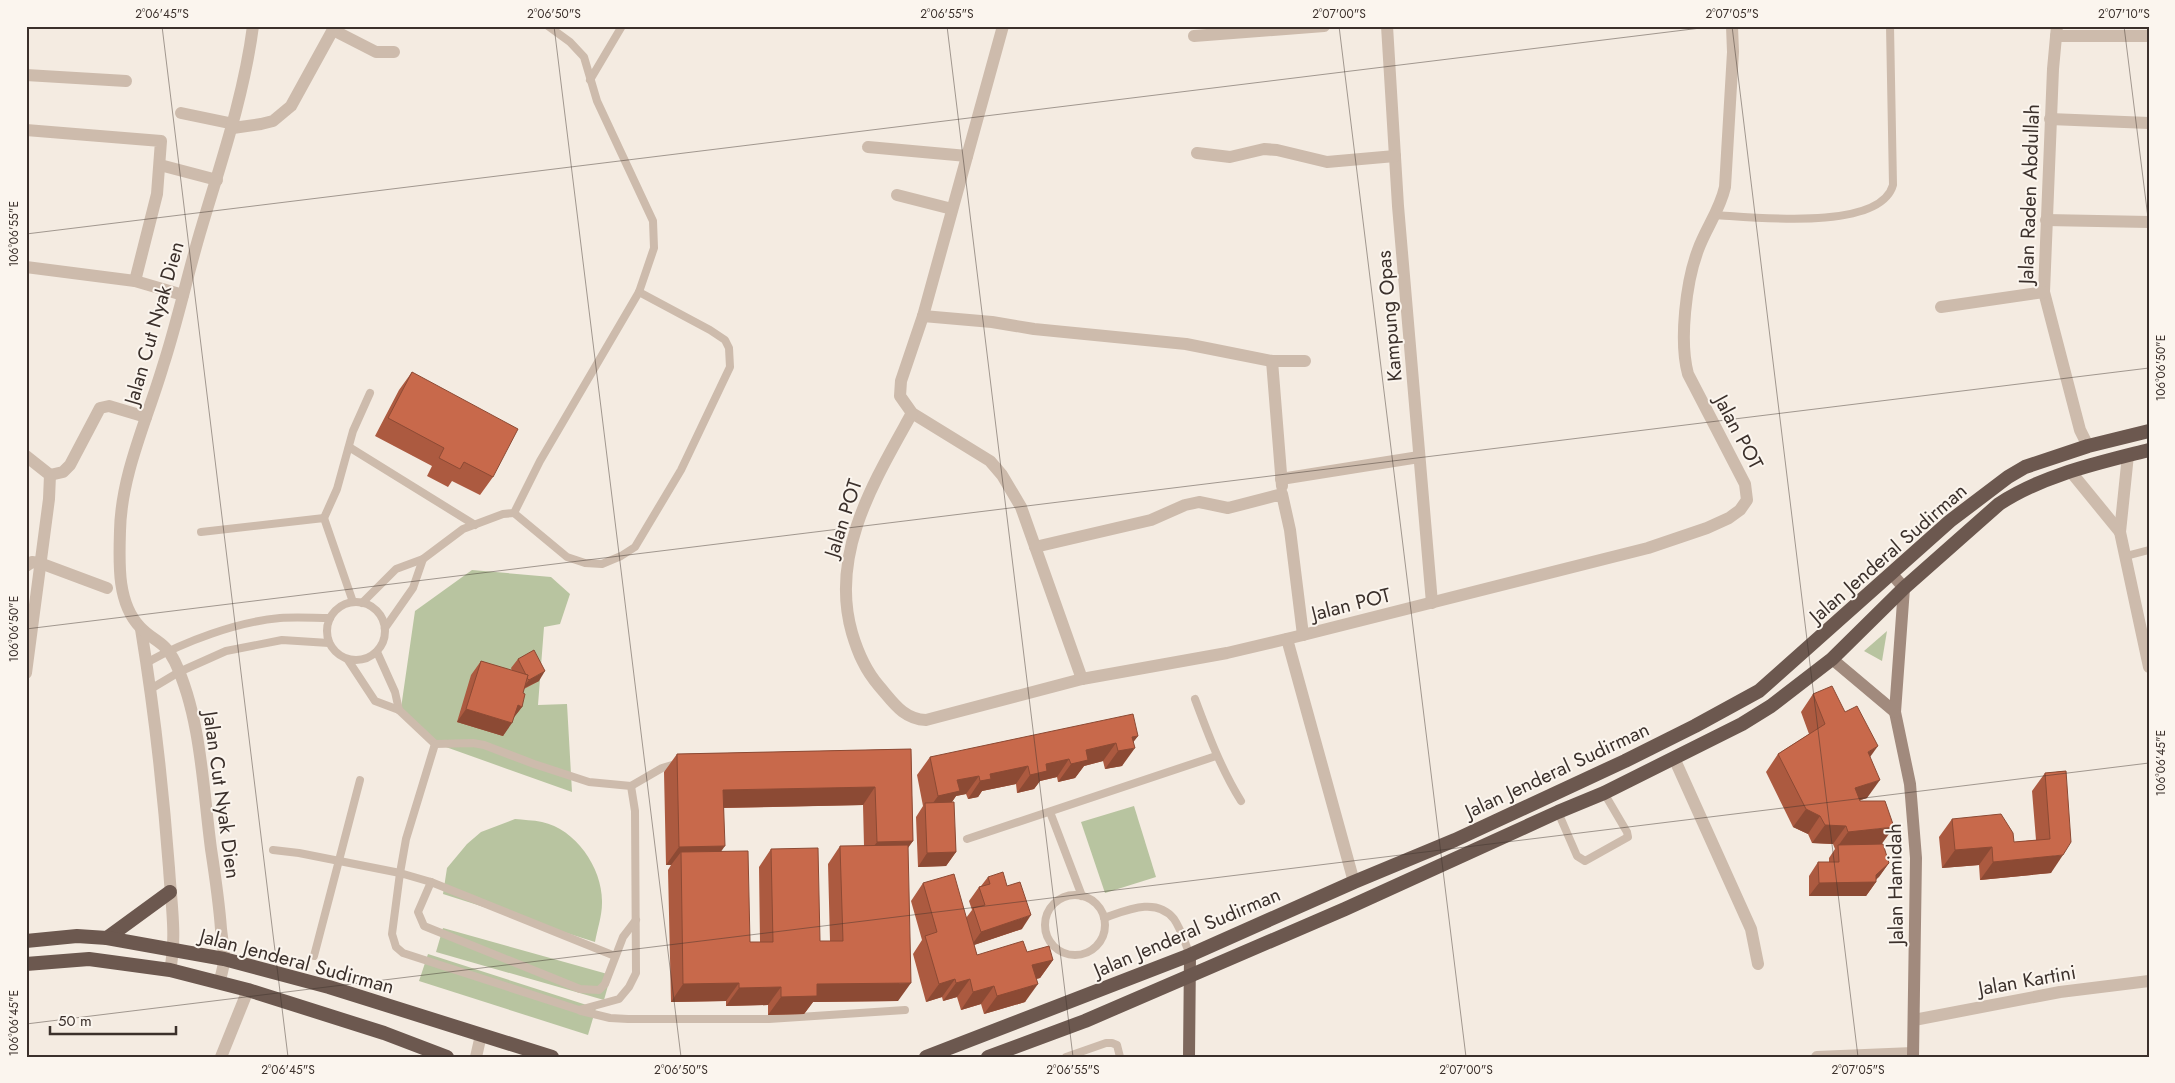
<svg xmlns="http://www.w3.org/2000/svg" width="2175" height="1083" font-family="Jost,sans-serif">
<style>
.green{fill:#b8c4a0}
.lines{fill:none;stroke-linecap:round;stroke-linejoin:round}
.service{stroke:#cdbbac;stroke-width:8}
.minor{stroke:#cdbbac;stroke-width:12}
.secondary{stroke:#a18a7d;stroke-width:12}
.primary{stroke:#7d675c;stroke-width:12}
.trunk{stroke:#6c584f;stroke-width:14}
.wall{fill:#ac5a40;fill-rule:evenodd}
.shaded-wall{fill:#8c4a34}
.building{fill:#c8694b;stroke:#8c4a34}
.ticks{fill:none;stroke:#3b302b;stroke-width:1;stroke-opacity:0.45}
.labels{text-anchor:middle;stroke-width:4;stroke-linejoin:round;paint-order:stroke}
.street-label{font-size:20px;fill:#3b302b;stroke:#fbf5ee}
.neatline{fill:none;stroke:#3b302b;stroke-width:2}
.ticks-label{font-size:12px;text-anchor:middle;fill:#3b302b}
</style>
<rect width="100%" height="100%" fill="#f4ebe1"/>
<g class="green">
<path d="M472 570 551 577 570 594 560 624 544 627 538 705 567 704 572 792 443 746 400 715 415 611Z"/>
<path d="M1887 631 1882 661 1864 651Z"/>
<path d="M1134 806 1156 877 1105 893 1081 822Z"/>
<path d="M515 819C523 820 533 820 542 822 576 829 603 869 602 903 602 916 597 930 595 942L443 894 447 868 467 844 481 832Z"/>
<path d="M443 928 611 975 604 1000 436 952Z"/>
<path d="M428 954 596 1008 588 1035 419 981Z"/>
</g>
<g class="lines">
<g class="service">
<path d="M590 80 622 26"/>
<path d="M1715 215C1752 217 1880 232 1893 185L1890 26"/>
<path d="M349 447 475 525"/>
<path d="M514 513 567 557 585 563 602 564 621 556 635 547 681 470 730 367 729 348 725 340 710 330 639 292"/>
<path d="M324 518 337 489 353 431 370 393"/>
<path d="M201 532 324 518 353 602"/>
<path d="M2126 556 2149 550"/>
<circle cx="356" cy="631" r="29"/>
<path d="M362 603 396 569 423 559 463 529 503 514 514 513 540 461 639 292 654 248 653 221 597 101 584 57 570 42 548 26"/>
<path d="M385 628 413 588 423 559"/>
<path d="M377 652 395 692 399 710"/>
<path d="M348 660 375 701 399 710 435 744 473 743 484 745 534 764 589 782 631 786 635 811 636 973 629 987 619 999 579 1010 403 953 396 947 392 934 400 873 431 882 615 956"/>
<path d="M146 663C185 641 237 622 280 618 297 617 314 618 330 618"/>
<path d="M149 690 179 672 226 651 282 640 329 643"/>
<path d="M1195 699C1208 734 1221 769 1241 801"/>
<path d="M631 786 662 768 679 763"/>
<path d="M1050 812 1082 896"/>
<path d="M1558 812 1577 856 1585 861 1628 837 1627 832 1604 793"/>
<path d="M967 839 1216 756"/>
<path d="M273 850 299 853 400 873 406 839 435 744"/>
<path d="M431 882 418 912 424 926 580 989 599 990 605 984 623 937 636 920"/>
<circle cx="1075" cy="925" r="30"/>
<path d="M1104 918C1125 911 1156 896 1174 919 1181 929 1185 943 1190 955"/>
<path d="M314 956 360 780"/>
<path d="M581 1011 610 1018 628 1019H769L905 1010"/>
<path d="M1066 1057 1106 1043H1112L1117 1045 1120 1057"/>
</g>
<g class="minor">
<path d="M1003 26 923 316 901 381 900 396 912 413 990 461 1002 475 1021 507 1082 679"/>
<path d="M1387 26 1398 206 1432 603"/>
<path d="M2057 26 2053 69 2044 292 2080 430 2088 446"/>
<path d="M333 30 376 52H394"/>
<path d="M1194 36 1324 26"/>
<path d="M2056 36H2149"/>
<path d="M26 75 126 81"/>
<path d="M181 113 234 124"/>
<path d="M2050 119 2149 123"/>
<path d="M233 128 261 124 273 121 291 106 335 26"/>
<path d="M26 130 161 141 157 194 135 281"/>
<path d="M868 147 967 156"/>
<path d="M1197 153 1230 157 1264 149 1277 150 1327 162 1395 156"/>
<path d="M160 165 217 180"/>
<path d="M897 195 952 209"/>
<path d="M2046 220 2149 222"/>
<path d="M26 267 135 281 183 295"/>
<path d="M1941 307 2044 292"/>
<path d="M923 316 992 322 1034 329 1186 344 1272 361H1305"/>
<path d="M1272 361 1282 486"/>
<path d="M912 413C875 480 829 553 852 633 858 653 865 670 879 686 893 702 903 719 926 720L1082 679 1227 653 1303 635 1648 548 1707 528 1729 518 1740 510 1747 500 1745 484 1688 374C1679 341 1686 282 1698 250 1706 228 1720 210 1725 187L1733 52 1732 26"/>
<path d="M2128 455 2120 532 2149 667"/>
<path d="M26 456 50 475 49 499 26 673"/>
<path d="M2071 472 2120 532"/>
<path d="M50 475 63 472 70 465 100 408 109 406 146 417"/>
<path d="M1281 479 1419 457"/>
<path d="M1035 547 1151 520 1185 505 1199 502 1228 508 1282 494 1290 530 1303 635"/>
<path d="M26 566 32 562 40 563 107 588"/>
<path d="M141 629C154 708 163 788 169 868 171 902 177 937 170 970"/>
<path d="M1287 639 1354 882"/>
<path d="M1674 758 1751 929 1758 964"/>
<path d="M219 983C221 976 224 967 224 959 224 949 222 938 221 929 219 902 215 875 211 849 203 789 201 717 175 662 165 641 153 641 140 627 117 603 119 563 120 531 121 475 147 420 163 366 178 320 188 272 202 226 222 159 244 95 253 26"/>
<path d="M1914 1020 2060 992 2149 981"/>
<path d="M221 1057 248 990"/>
<path d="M476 1057 481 1035"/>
<path d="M1817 1057 1913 1053"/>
</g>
<g class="secondary">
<path d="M1892 574 1904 588 1895 712 1910 784 1916 858 1913 1057"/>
<path d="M1832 659 1895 712"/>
</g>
<path class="primary" d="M1189 1057 1190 955"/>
<g class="trunk">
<path d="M107 938 170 892"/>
<path d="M26 941 77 936 107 938 224 959 329 987 552 1057"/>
<path d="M26 964 89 959 170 970 248 990 384 1033 447 1057"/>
<path d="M926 1057 1190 955 1354 882 1455 840 1625 761 1695 726 1759 691 1950 521 2008 477 2025 467 2088 446 2149 431"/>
<path d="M988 1057 1085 1021 1345 909 1558 812 1604 793 1742 724 1771 706 1832 659 1904 588 1999 504C2043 475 2098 463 2149 450"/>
</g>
</g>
<g class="wall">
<path d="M412 372 493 477 480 495 452 481 448 487 427 476 432 466 375 436 399 390Z"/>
<path d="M518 659 539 681 524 689 523 693 522 707 514 717 503 736 457 722 471 675 481 661 512 671 511 668Z"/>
<path d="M1813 694 1845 712 1870 757 1867 798 1860 800 1882 844 1889 863 1876 880V882L1866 896H1809V876L1818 862H1829V858L1835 849 1833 844 1812 843 1808 834 1793 827 1766 772 1778 754 1809 734 1801 712Z"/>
<path d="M1138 736 1133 742 1122 766 1105 769 1103 761 1084 766 1075 778 1058 782 1057 777 1040 781 1034 789 1017 793 1016 784 982 791 978 797 968 799 966 794 956 796 952 802 956 852 946 866 918 867 916 817 923 806 917 775 930 757Z"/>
<path d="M911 749 913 841 908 847 898 1001 813 1002 804 1014 768 1015V1005L726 1006V1001L671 1002 668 870 671 865H666L664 772 677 754ZM863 805 864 846H840L828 864 830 941H820L771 849 759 867 760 942H750L721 851 724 808Z"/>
<path d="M2066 771 2051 873 1980 880 1979 865 1942 868 1939 837 1952 819 2014 842 2036 840 2032 791 2045 773Z"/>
<path d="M988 877 1022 929 974 945 977 955 1027 952 1053 960 1040 978 1036 979 1025 1002 984 1014 981 1004 961 1010 957 997 943 1001 942 997 926 1002 913 954 922 940 911 901 923 883 966 918 972 910 969 901 979 887 981 886Z"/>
</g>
<g class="shaded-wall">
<path d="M545 671 539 681 522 689 529 680Z"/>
<path d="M518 705 522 707 512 720Z"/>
<path d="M466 709 512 723 503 736 457 722Z"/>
<path d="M1138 736 1128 749 1135 748 1122 766 1105 769 1118 751 1132 737Z"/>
<path d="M1116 743 1103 761 1084 766 1075 778 1058 782 1071 764 1086 750Z"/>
<path d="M1878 746 1865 764 1868 752Z"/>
<path d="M1069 759 1057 777 1040 781 1034 789 1017 793 1030 775 1046 764Z"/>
<path d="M1028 766 1016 784 982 791 978 797 968 799 980 781 990 774Z"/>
<path d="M979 776 966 794 956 796 947 809 925 814 938 796 957 780Z"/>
<path d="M1880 780 1867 798 1842 806 1855 788Z"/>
<path d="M875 787 863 805 711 808 723 790Z"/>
<path d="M1806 809 1820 816 1808 834 1793 827Z"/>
<path d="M1825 825 1846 826 1833 844 1812 843Z"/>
<path d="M1894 827 1881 845 1838 846 1848 832Z"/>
<path d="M913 841 900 859 864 860 877 842Z"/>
<path d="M725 846 712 864 681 852 671 865H666L679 847Z"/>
<path d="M1992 847 1979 865 1942 868 1955 850Z"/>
<path d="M956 852 946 866 918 867 927 853Z"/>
<path d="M2063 855 2051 873 1980 880 1993 862Z"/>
<path d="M1889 863 1879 877 1873 882H1876L1866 896H1809L1819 883 1876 875Z"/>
<path d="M1031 915 1022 929 971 946 981 932Z"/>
<path d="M1053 960 1040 978 1019 983 1032 965Z"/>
<path d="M955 979 942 997 926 1002 939 984Z"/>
<path d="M970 979 957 997 943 1001 956 983Z"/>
<path d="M739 983 726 1001 671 1002 683 984Z"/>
<path d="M911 983 898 1001 813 1002 804 1014 768 1015 781 997 817 984Z"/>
<path d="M1038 984 1025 1002 984 1014 997 996Z"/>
<path d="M994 986 981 1004 961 1010 973 992Z"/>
<path d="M781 987 768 1005 726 1006 739 988Z"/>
</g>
<g class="building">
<path d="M412 372 518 429 493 477 464 462 460 469 439 458 444 448 388 418Z"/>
<path d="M534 650 545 671 529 680 527 678 528 675H526L518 659Z"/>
<path d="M481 661 528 675 523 693 525 694 522 707 518 705 512 723 466 709Z"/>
<path d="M1832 686 1845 712 1857 706 1878 746 1868 752 1880 780 1855 788 1860 801H1885L1894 827 1848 832 1846 826 1825 825 1820 816 1806 809 1778 754 1825 724 1813 694Z"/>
<path d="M1133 714 1138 736 1132 737 1135 748 1118 751 1116 743 1086 750 1088 760 1071 764 1069 759 1046 764 1047 771 1030 775 1028 766 990 774 991 779 980 781 979 776 957 780 960 791 938 796 930 757Z"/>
<path d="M911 749 913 841 877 842 875 787 723 790 725 846 679 847 677 754Z"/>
<path d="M2066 771 2071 842 2063 855 1993 862 1992 847 1955 850 1952 819 2001 814 2013 833 2014 842 2050 839 2045 773Z"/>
<path d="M954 802 956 852 927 853 925 803Z"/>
<path d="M1883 844 1889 863 1876 875V882L1819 883 1818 862H1839L1838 845Z"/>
<path d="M908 845 911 983 817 984V996L781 997V987L739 988V983L683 984 681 852 748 851 750 942H773L771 849 818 848 820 941H843L840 846Z"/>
<path d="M1003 872 1007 886 1020 882 1031 915 981 932 973 908 985 905 979 887 990 884 988 877Z"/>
<path d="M954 874 977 955 1023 941 1027 952 1049 946 1053 960 1032 965 1038 984 997 996 994 986 973 992 970 979 956 983 955 979 939 984 925 936 937 932 923 883Z"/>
</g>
<path class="ticks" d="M162 26 288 1057M554 26 681 1057M947 26 1073 1057M1339 26 1466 1057M1732 26 1858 1057M2124 26 2149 226M26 234 1717 26M26 629 2149 368M26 1024 2149 763"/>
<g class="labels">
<g class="street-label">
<text transform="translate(2029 194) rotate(-88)" y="7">Jalan Raden Abdullah</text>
<text transform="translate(1389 316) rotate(-95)" y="7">Kampung Opas</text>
<text transform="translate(154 323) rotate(-74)" y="7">Jalan Cut Nyak Dien</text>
<text transform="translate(1739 432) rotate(62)" y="7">Jalan POT</text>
<text transform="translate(843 518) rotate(-72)" y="7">Jalan POT</text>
<text transform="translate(1888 553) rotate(-41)" y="7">Jalan Jenderal Sudirman</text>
<text transform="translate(1351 604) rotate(-14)" y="7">Jalan POT</text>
<text transform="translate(1557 770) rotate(-25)" y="7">Jalan Jenderal Sudirman</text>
<text transform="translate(222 795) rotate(82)" y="7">Jalan Cut Nyak Dien</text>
<text transform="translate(1895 884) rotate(-91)" y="7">Jalan Hamidah</text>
<text transform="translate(1187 932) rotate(-23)" y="7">Jalan Jenderal Sudirman</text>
<text transform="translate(297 961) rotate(15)" y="7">Jalan Jenderal Sudirman</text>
<text transform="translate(2027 980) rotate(-10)" y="7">Jalan Kartini</text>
</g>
</g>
<rect width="2175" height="1083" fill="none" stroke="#fbf5ee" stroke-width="55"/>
<path d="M50 1026v8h126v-8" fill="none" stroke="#3b302b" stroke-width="2.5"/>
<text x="58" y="1026" font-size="15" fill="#3b302b" stroke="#fbf5ee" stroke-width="4" paint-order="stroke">50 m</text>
<rect x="28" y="28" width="2120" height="1028" class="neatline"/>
<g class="ticks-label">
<text x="162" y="18">2°06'45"S</text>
<text x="554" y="18">2°06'50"S</text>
<text x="947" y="18">2°06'55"S</text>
<text x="1339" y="18">2°07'00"S</text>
<text x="1732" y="18">2°07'05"S</text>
<text x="2124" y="18">2°07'10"S</text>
<text transform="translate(14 234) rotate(-90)" y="4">106°06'55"E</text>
<text transform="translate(2161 368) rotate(-90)" y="4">106°06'50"E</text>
<text transform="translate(14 629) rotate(-90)" y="4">106°06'50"E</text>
<text transform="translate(2161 763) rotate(-90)" y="4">106°06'45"E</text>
<text transform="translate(14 1023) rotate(-90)" y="4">106°06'45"E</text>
<text x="288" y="1074">2°06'45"S</text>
<text x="681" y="1074">2°06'50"S</text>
<text x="1073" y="1074">2°06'55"S</text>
<text x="1466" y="1074">2°07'00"S</text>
<text x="1858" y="1074">2°07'05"S</text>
</g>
</svg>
